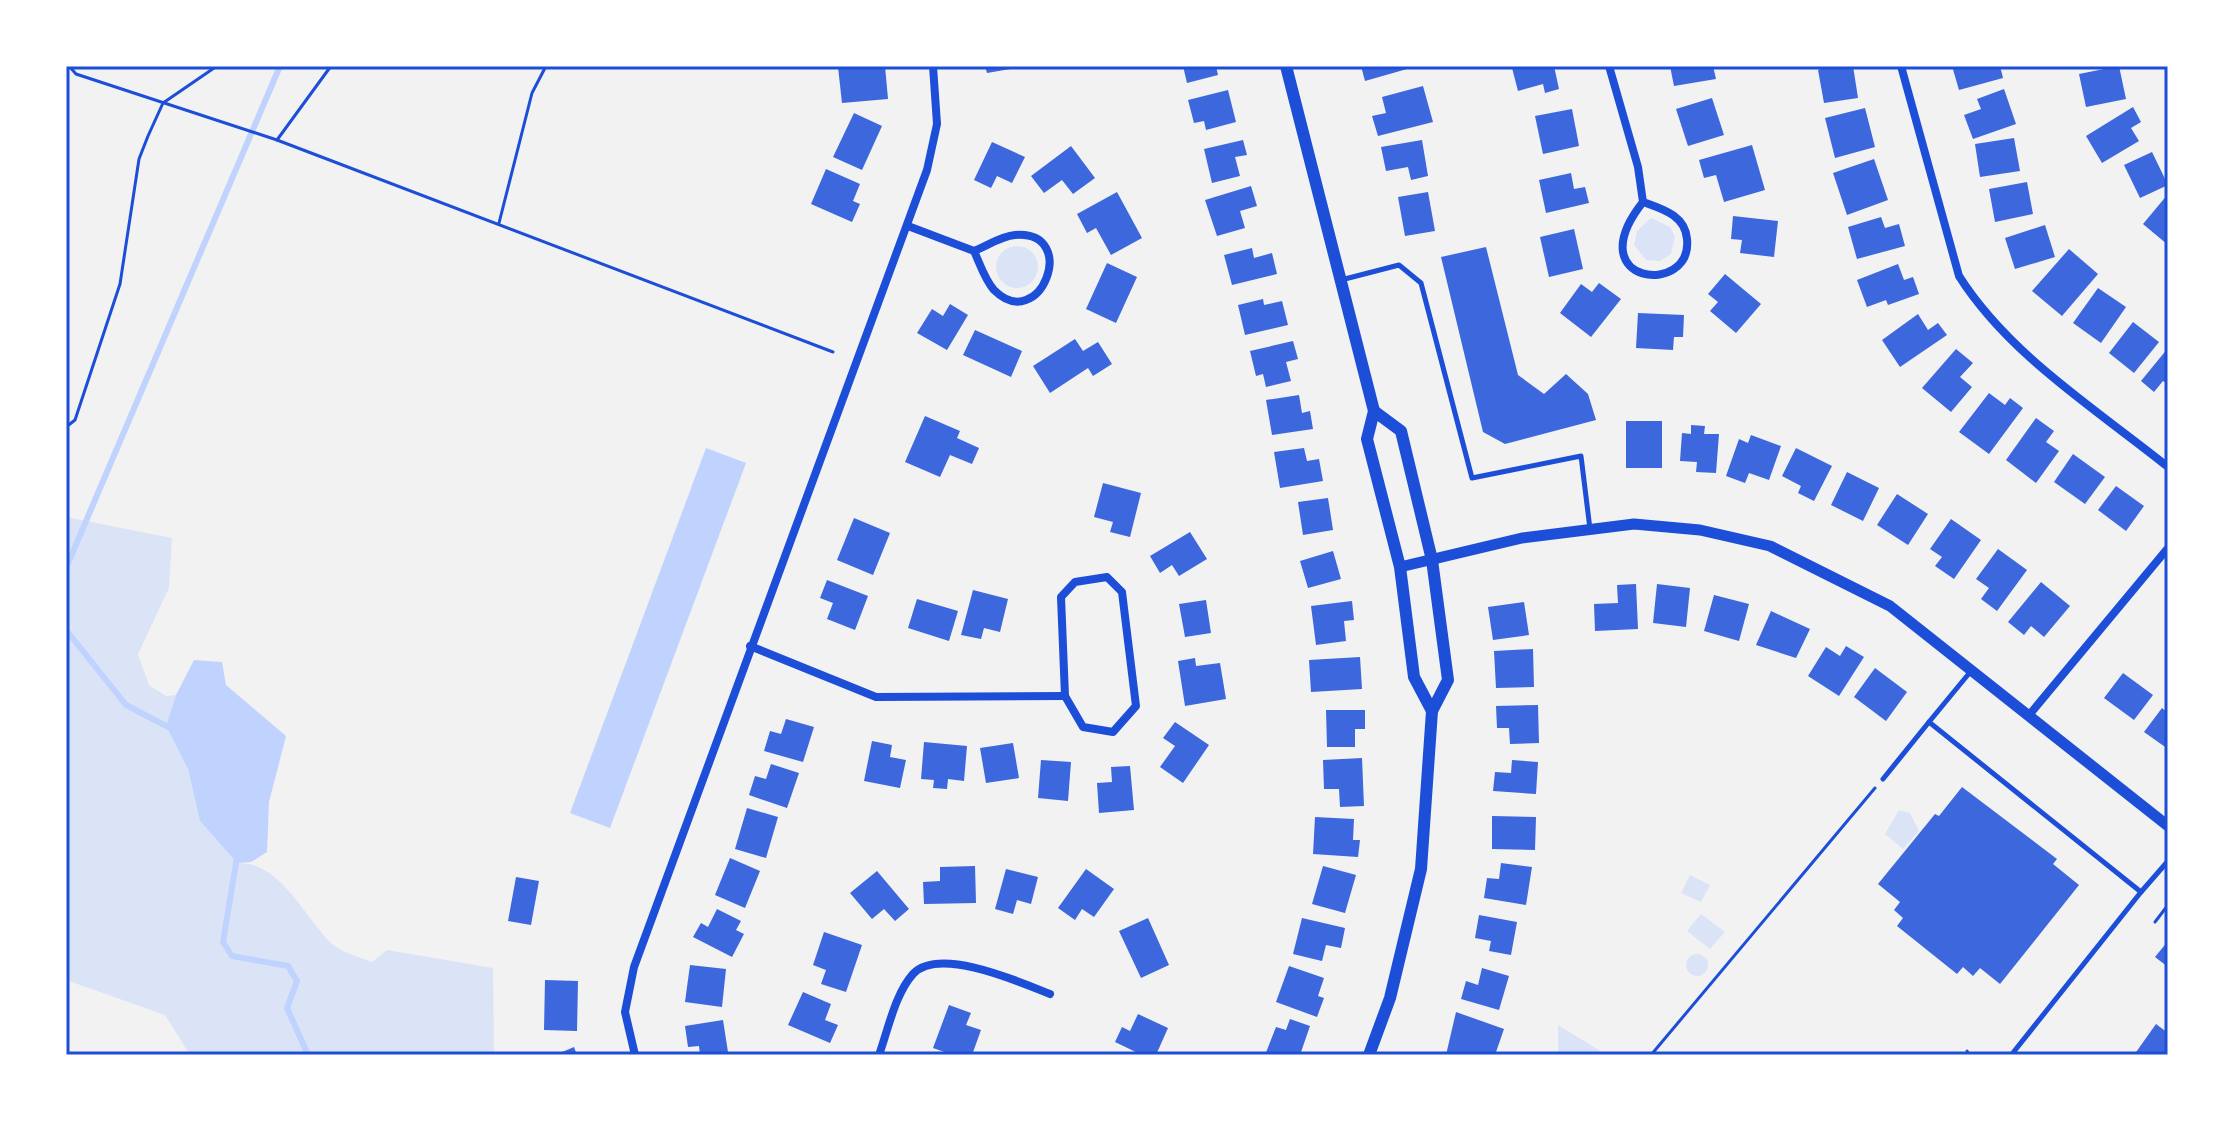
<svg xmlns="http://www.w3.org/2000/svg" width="2234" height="1121" font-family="Roboto,sans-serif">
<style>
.green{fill:#dbe4f7}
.water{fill:#bfd3fe}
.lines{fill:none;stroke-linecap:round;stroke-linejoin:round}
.stream{stroke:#bfd3fe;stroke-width:6}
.building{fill:#3d67dc}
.path{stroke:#1d4ed8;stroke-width:3}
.service{stroke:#1d4ed8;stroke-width:5}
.minor{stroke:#1d4ed8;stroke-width:8}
.tertiary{stroke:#1d4ed8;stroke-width:11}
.secondary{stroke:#1d4ed8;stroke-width:12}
.neatline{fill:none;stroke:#1d4ed8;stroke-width:3}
</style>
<rect width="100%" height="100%" fill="#f2f2f2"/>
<g class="green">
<path d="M1651 218 1670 227 1675 237 1671 254 1660 261 1646 260 1634 245 1637 231Z"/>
<circle cx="1017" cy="267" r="21"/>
<path d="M66 517 172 538 169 588 138 654 149 685 166 696 176 695 166 726 188 769 200 821 237 863C280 861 304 917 331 943 341 952 359 957 372 962L387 950 493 968 494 1055H190L165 1015 66 980Z"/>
<path d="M1899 810 1910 813 1919 831 1903 849 1885 834Z"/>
<path d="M1690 875 1710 885 1701 902 1681 893Z"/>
<path d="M1701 914 1725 932 1710 949 1687 931Z"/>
<circle cx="1697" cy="965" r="11"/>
<path d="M1558 1025 1607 1055H1558Z"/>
</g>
<g class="water">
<path d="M706 448 746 463 610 828 570 813Z"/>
<path d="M194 660 222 662 226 685 286 736 269 802 267 852 251 862 237 863 200 821 188 769 166 726 176 695Z"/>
</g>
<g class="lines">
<g class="stream">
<path d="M66 568 280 66"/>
<path d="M66 630 126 705 172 729"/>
<path d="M237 857 223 942 232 956 288 966 297 981 287 1008 308 1055"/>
</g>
</g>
<g class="building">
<path d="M885 66 888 99 842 103 838 67Z"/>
<path d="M985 66H1016V68L987 73Z"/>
<path d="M1183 66H1216L1218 75 1187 83Z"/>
<path d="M1361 66H1406L1407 69 1365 81Z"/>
<path d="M1520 66H1554L1559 89 1545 93 1543 84 1518 91 1512 68Z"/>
<path d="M1670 66H1713L1716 79 1674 86Z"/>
<path d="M1827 66H1853L1858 98 1824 103 1818 70Z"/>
<path d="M1952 66H2000L2003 78 1959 90Z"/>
<path d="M2119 66 2126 99 2086 107 2079 74Z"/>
<path d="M1423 86 1433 122 1378 136 1372 116 1386 113 1382 97Z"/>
<path d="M2004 89 2016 124 1973 139 1964 115 1981 109 1977 99Z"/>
<path d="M1228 90 1236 122 1206 130 1204 121 1194 123 1188 100Z"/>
<path d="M1712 98 1724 135 1688 146 1676 109Z"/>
<path d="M2133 107 2141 122 2131 128 2139 141 2102 163 2086 136Z"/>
<path d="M1865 108 1875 147 1835 158 1825 118Z"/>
<path d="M1572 109 1579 146 1543 154 1535 116Z"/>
<path d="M854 113 882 126 862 170 833 157Z"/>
<path d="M2014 138 2020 171 1980 177 1975 144Z"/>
<path d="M1243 140 1247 155 1235 157 1240 176 1212 183 1204 149Z"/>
<path d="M1422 140 1428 176 1411 180 1408 167 1386 171 1381 147Z"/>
<path d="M992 142 1025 157 1012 183 997 176 991 188 974 180Z"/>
<path d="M1752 145 1765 190 1724 202 1716 175 1704 178 1699 160Z"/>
<path d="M1071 146 1095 178 1073 194 1062 180 1044 193 1031 176Z"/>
<path d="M2152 152 2168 185 2140 198 2124 165Z"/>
<path d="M1874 159 1888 200 1847 215 1833 173Z"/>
<path d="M826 169 860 184 853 201 860 204 852 222 811 204Z"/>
<path d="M1571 173 1574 189 1585 187 1589 203 1546 213 1539 180Z"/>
<path d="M2027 182 2033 214 1995 222 1989 189Z"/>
<path d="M1251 186 1257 206 1240 211 1245 228 1217 236 1205 200Z"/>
<path d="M1117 192 1142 238 1111 255 1096 228 1087 233 1077 214Z"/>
<path d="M1428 192 1435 231 1405 236 1398 197Z"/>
<path d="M2168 194V245L2143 224Z"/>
<path d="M1733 216 1778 221 1774 257 1740 253 1742 240 1731 239Z"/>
<path d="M1881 217 1885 228 1899 224 1905 246 1857 259 1848 227Z"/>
<path d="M2045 225 2055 257 2015 269 2005 238Z"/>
<path d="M1574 229 1583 269 1549 277 1540 237Z"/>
<path d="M1486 247 1518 375 1544 394 1566 374 1588 394 1596 420 1505 444 1483 432 1441 257Z"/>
<path d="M1252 248 1254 258 1272 253 1277 274 1232 285 1224 255Z"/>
<path d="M2069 249 2098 274 2062 316 2032 291Z"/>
<path d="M1107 263 1137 277 1116 323 1086 309Z"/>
<path d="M1898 264 1904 280 1913 277 1919 294 1888 305 1886 300 1867 307 1857 280Z"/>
<path d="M1725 274 1761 304 1736 333 1710 311 1718 302 1708 294Z"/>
<path d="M1599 283 1621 299 1591 337 1560 313 1581 284 1592 292Z"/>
<path d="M2098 288 2126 307 2101 343 2073 323Z"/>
<path d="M1263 299 1264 305 1282 301 1288 325 1245 335 1238 305Z"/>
<path d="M950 304 968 315 947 350 917 333 932 309 943 316Z"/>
<path d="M1638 313 1684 315 1683 337H1674L1673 350 1636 348Z"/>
<path d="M1918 314 1928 330 1938 323 1947 335 1900 367 1882 340Z"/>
<path d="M2133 322 2159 342 2134 373 2109 353Z"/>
<path d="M975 330 1022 351 1011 377 963 355Z"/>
<path d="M1075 339 1083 351 1098 342 1112 364 1093 376 1088 368 1050 393 1033 366Z"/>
<path d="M1293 341 1298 359 1286 362 1291 381 1266 387 1263 374 1256 376 1250 351Z"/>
<path d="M2168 348V384L2163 381 2154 392 2141 381Z"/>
<path d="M1956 349 1973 363 1960 377 1972 387 1951 412 1922 388Z"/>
<path d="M1989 393 2005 405 2010 398 2023 408 1989 454 1959 432Z"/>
<path d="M1299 395 1302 413 1310 411 1313 429 1272 435 1266 400Z"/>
<path d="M925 416 960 431 957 438 979 448 972 464 950 455 940 477 905 462Z"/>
<path d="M2036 418 2054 431 2046 442 2059 451 2036 483 2006 460Z"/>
<rect x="1626" y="421" width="36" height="47"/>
<path d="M1691 425 1705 426 1704 434H1719L1716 473 1696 472 1697 462 1680 461 1682 433 1691 434Z"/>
<path d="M1751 435 1781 446 1769 480 1749 473 1745 483 1726 476 1739 439 1748 443Z"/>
<path d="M1304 448 1307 461 1319 459 1323 481 1280 488 1274 452Z"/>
<path d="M1796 448 1832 466 1814 501 1798 493 1801 486 1782 476Z"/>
<path d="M2073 454 2105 477 2085 504 2054 482Z"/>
<path d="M1847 472 1879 488 1863 521 1831 505Z"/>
<path d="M1103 483 1141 493 1130 537 1110 532 1113 522 1094 517Z"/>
<path d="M2116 486 2144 506 2126 531 2098 510Z"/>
<path d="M1897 494 1928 514 1908 545 1877 525Z"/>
<path d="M1328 498 1333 530 1303 535 1298 502Z"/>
<path d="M854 518 890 533 873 575 837 560Z"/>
<path d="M1951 519 1981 540 1954 579 1935 566 1942 557 1930 549Z"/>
<path d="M1190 532 1207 559 1179 576 1172 565 1160 573 1150 556Z"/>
<path d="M1998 549 2027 570 1997 611 1981 599 1989 588 1976 579Z"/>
<path d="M1333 551 1341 579 1308 588 1300 561Z"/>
<path d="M827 580 868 596 855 630 827 619 833 603 820 598Z"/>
<path d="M2041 582 2070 606 2044 637 2031 626 2024 635 2008 622Z"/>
<path d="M1636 584 1638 629 1595 631 1594 604 1618 603 1617 585Z"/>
<path d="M1657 584 1690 588 1686 627 1653 623Z"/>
<path d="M973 590 1008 599 1000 632 984 628 981 639 961 635Z"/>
<path d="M1714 595 1749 604 1739 641 1704 631Z"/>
<path d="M917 599 958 611 949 641 908 628Z"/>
<path d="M1206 600 1211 633 1185 637 1179 604Z"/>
<path d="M1352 601 1354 620 1344 621 1346 641 1316 645 1311 606Z"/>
<path d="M1524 602 1529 635 1493 640 1488 607Z"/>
<path d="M1771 611 1810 629 1796 658 1756 645Z"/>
<path d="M1846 646 1864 657 1839 696 1808 676 1826 647 1840 656Z"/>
<path d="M1533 649 1534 687 1496 688 1494 651Z"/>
<path d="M1360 657 1362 689 1311 692 1309 660Z"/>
<path d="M1195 658 1196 666 1220 663 1226 699 1185 706 1178 661Z"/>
<path d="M1875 668 1907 692 1886 721 1854 697Z"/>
<path d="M2123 673 2153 695 2134 720 2104 698Z"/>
<path d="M1538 705 1539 743 1510 744 1509 728H1497L1496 706Z"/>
<path d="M2162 708 2168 713V749L2144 732Z"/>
<path d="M1326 710H1365V729H1355V747H1327Z"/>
<path d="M786 719 814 727 803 762 764 751 770 731 781 734Z"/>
<path d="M1175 722 1209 745 1183 783 1160 767 1175 746 1163 738Z"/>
<path d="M872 741 892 745 890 757 906 760 900 788 864 781Z"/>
<path d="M924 742 967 746 964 781 948 779 947 789 933 788 934 780 921 779Z"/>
<path d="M1013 743 1019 778 986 783 980 748Z"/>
<path d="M1362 758 1364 806 1340 807 1339 789H1324L1323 760Z"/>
<path d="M1041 760 1071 762 1068 801 1038 798Z"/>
<path d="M1512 760 1538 762 1536 794 1493 791 1495 772 1511 773Z"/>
<path d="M771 764 799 773 787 808 749 795 755 776 766 779Z"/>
<path d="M1130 766 1134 810 1099 813 1097 783 1112 782 1111 767Z"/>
<path d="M1962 787 2057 859 2053 864 2079 885 2000 984 1980 968 1973 976 1963 967 1957 974 1897 926 1903 918 1894 910 1900 902 1878 884 1935 814 1939 816Z"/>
<path d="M747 808 778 817 766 858 735 849Z"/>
<path d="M1492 816 1536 817 1535 850 1492 849Z"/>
<path d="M1315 817 1354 819 1353 840H1360L1358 857 1313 854Z"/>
<path d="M730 858 760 871 745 908 715 895Z"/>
<path d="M1501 863 1532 867 1526 905 1484 898 1487 878 1499 879Z"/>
<path d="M975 866 976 903 924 904 923 882 940 881V867Z"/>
<path d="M1323 866 1356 875 1345 913 1312 904Z"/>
<path d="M1006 869 1038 877 1031 904 1017 900 1013 914 995 909Z"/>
<path d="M1086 869 1114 889 1094 917 1082 909 1075 920 1058 908Z"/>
<path d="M877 871 909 909 895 921 884 909 872 919 850 893Z"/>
<path d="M516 877 539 881 531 925 508 921Z"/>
<path d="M717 909 741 921 736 930 744 934 732 957 693 937 701 923 708 927Z"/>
<path d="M1479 915 1517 922 1511 955 1489 951 1491 941 1475 938Z"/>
<path d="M1148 918 1169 965 1141 978 1119 931Z"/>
<path d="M1302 918 1345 928 1341 948 1326 945 1322 961 1293 954Z"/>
<path d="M824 932 862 945 846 992 821 984 826 970 813 965Z"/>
<path d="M2168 941V967L2155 957Z"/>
<path d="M690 965 726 969 722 1007 685 1002Z"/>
<path d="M1289 966 1324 978 1318 996 1324 998 1317 1017 1276 1002Z"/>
<path d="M1482 968 1509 976 1499 1010 1461 999 1466 981 1478 985Z"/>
<path d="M545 980 578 981 577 1031 544 1030Z"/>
<path d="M803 992 831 1004 825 1020 838 1025 830 1043 788 1025Z"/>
<path d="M949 1005 971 1013 966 1025 981 1030 972 1055H953L933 1048Z"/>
<path d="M1456 1012 1504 1029 1495 1055H1446Z"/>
<path d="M1138 1014 1168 1028 1156 1055H1142L1115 1042 1122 1027 1130 1031Z"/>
<path d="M1290 1019 1310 1026 1300 1055H1265L1276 1027 1286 1030Z"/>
<path d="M723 1020 728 1052 700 1055 699 1046 688 1047 685 1026Z"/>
<path d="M2156 1024 2168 1033V1055H2134Z"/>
<path d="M574 1047 577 1055H555Z"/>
</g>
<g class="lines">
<g class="path">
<path d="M69 66 76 74 277 140 833 352"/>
<path d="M277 140 331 66"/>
<path d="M499 223 532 93 546 66"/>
<path d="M66 427 75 420 120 284 139 159 148 136 163 103 217 66"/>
<path d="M2155 922 2168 905"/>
<path d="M1967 1051 1969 1055"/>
<path d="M1651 1055 1875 788"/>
</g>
<g class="service">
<path d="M1341 280 1399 265 1421 283 1472 478 1581 456 1590 529"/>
<path d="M1971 671 1929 722 2141 892 2168 861"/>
<path d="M1883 779 1929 722"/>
<path d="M2012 1054 2141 892"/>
</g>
<g class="minor">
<path d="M1609 66 1638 167 1643 202C1577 285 1693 297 1687 239 1685 215 1662 209 1643 202"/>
<path d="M1901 66 1959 276C2009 355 2096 409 2168 467"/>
<path d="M2168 66V67"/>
<path d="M908 226 974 251C980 264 985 280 994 290 1040 336 1081 230 1015 235 1001 236 987 246 974 251"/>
<path d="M1107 577 1122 592 1136 706 1113 732 1083 727 1065 696 1061 597 1075 582Z"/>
<path d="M750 646 876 697 1065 696"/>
<path d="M2030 714 2168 548"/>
<path d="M635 1055 625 1012 634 967 927 170 937 124 933 66"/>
<path d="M879 1055C888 1030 895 994 913 974 939 946 1020 982 1050 994"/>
</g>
<path class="tertiary" d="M1400 567 1522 538 1634 524 1700 530 1770 546 1890 606 2168 826"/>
<g class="secondary">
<path d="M1286 66 1374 411 1367 439 1400 567 1414 677 1432 711"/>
<path d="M1369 1055 1390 998 1421 869 1432 711 1448 680 1432 560 1401 431 1374 411"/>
</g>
</g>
<rect width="2234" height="1121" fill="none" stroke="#ffffff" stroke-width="136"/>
<rect x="68" y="68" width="2098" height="985" class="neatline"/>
</svg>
